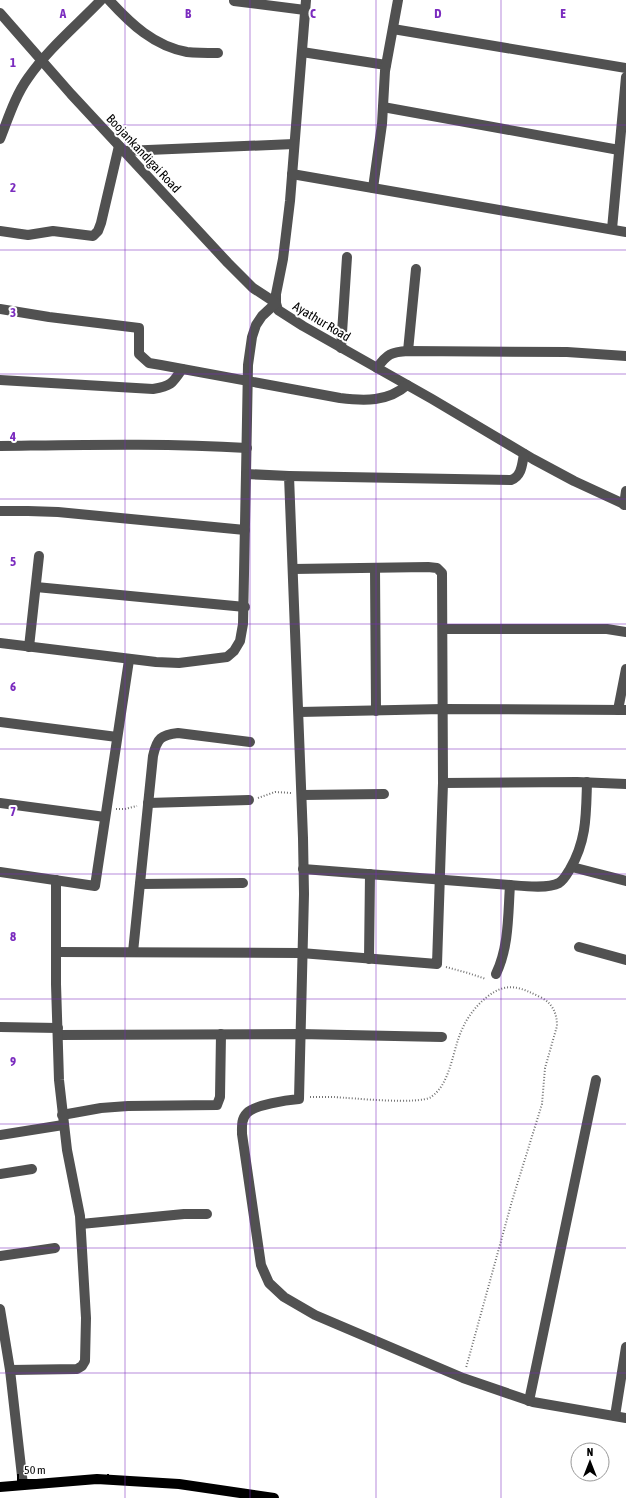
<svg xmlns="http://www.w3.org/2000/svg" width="626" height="1498" font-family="'Asap Condensed',sans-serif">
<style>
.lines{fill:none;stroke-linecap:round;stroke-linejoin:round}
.path{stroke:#737373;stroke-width:2;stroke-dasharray:1 2;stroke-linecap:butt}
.minor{stroke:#515151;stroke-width:10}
.major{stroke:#000;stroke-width:10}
.grid{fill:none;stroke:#7b2cbf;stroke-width:1;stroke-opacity:0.55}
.labels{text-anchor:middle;stroke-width:4;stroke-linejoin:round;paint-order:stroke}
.street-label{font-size:13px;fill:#000;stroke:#fff}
.grid-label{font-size:13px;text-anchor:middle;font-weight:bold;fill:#7b2cbf;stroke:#fff;stroke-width:4;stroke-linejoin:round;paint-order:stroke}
</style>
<rect width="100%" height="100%" fill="#fff"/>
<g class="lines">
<g class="path">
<path d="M258 798 275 792 291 793"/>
<path d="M116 809H125L137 806"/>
<path d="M446 967 468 973 486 979"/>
<path d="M310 1097C318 1097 326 1097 334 1097 352 1098 419 1105 431 1097 449 1085 452 1056 459 1037 464 1022 474 1007 487 997 507 981 520 987 542 998 553 1004 557 1014 557 1026L545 1068 542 1104 512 1201 466 1368"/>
</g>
<g class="minor">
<path d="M109 0C131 24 154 46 187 52 197 53 208 53 218 53"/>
<path d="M306 0 290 201 283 259 276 294V303L278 310 303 326 432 399 533 459 574 481 626 505"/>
<path d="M234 1 305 10"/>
<path d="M0 13 71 94 228 263 253 288 276 303 262 316 256 325 252 337 248 365 246 474 289 476 303 838 304 894 299 1099C287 1100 254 1105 247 1113 241 1119 242 1127 242 1134L261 1265 269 1283 284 1297 315 1315 463 1378 533 1402 626 1418"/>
<path d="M393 29 626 68"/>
<path d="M302 52 386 65"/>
<path d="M383 107 619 150"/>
<path d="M0 139C8 119 15 96 28 78 48 49 77 25 101 0"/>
<path d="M124 151 294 144"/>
<path d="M292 174 626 232"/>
<path d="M373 188 382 124 385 71 398 0"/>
<path d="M612 229 626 77"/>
<path d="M0 231 28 235 53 231 93 236 98 231 101 223 119 146"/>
<path d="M0 309 49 317 139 328V354L149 363 161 365 340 398C364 401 388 402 407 385"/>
<path d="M341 348 347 257"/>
<path d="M408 351 416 269"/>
<path d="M377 368C387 354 391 352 408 351L567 352 626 356"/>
<path d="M0 380 153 389C171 386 172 384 182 369"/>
<path d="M0 446C82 445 164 443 247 448"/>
<path d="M289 476 511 480C522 476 522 464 524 454"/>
<path d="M624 505 626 491"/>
<path d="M0 511H28L58 512 245 530"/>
<path d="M375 568 376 711"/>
<path d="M36 587 245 607"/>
<path d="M443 629H607L626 632"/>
<path d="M0 643 156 662 179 663 227 657 234 651 240 641 243 624 246 474"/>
<path d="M29 647 39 556"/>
<path d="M618 710 626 669"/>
<path d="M299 712 443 709 626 710"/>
<path d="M0 722 117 737"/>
<path d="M443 783 577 782 626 784"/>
<path d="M302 795 384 794"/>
<path d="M0 803 105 817"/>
<path d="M148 803 249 800"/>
<path d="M572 867 626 881"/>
<path d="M303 869 510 885C523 886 548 889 559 883 564 880 567 874 570 869 587 840 586 814 587 782"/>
<path d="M0 872 95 886 129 660"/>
<path d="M140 884 243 883"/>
<path d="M579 947 626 960"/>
<path d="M57 952 301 953 437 964 443 783 442 573 437 568 428 567 293 569"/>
<path d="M133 952 153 756C157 738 161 735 178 733L250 742"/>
<path d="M369 959 370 874"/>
<path d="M496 974C509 947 508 915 510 885"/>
<path d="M0 1027 58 1028"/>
<path d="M58 1035 300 1034 442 1037"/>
<path d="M62 1115 101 1108 128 1106 217 1105 220 1097 221 1034"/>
<path d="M0 1135 63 1125"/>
<path d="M0 1174 32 1169"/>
<path d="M81 1224 184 1214H207"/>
<path d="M0 1256 55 1248"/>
<path d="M0 1309 10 1370 23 1485"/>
<path d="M10 1370 77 1369 82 1366 85 1361 86 1318 80 1216 67 1150 59 1080 56 984V880"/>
<path d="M529 1401 596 1080"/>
<path d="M615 1416 626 1347"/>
</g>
<path class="major" d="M0 1487 97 1479 179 1484 274 1498"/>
</g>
<path class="grid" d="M125 0V1498M250 0V1498M376 0V1498M501 0V1498M0 125H626M0 250H626M0 374H626M0 499H626M0 624H626M0 749H626M0 874H626M0 999H626M0 1124H626M0 1248H626M0 1373H626"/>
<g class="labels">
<g class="street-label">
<text transform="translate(144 153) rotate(47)" y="5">Boojankandigai Road</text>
<text transform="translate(322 321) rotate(31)" y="5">Ayathur Road</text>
</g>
</g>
<g class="grid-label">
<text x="63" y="18">A</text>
<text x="188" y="18">B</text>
<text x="313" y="18">C</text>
<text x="438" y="18">D</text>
<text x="563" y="18">E</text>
<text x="13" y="67">1</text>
<text x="13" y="192">2</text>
<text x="13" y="317">3</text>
<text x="13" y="441">4</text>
<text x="13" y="566">5</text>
<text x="13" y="691">6</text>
<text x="13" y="816">7</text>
<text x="13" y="941">8</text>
<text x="13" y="1066">9</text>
</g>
<g transform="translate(590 1462)"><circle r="19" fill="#ffffff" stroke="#999999"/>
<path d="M0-3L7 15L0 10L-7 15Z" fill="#000000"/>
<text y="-6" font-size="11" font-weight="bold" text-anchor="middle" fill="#000000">N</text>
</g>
<path d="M18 1474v6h90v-6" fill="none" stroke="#000000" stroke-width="2"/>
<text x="24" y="1474" font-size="12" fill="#000000" stroke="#ffffff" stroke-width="3" paint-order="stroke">50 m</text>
</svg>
